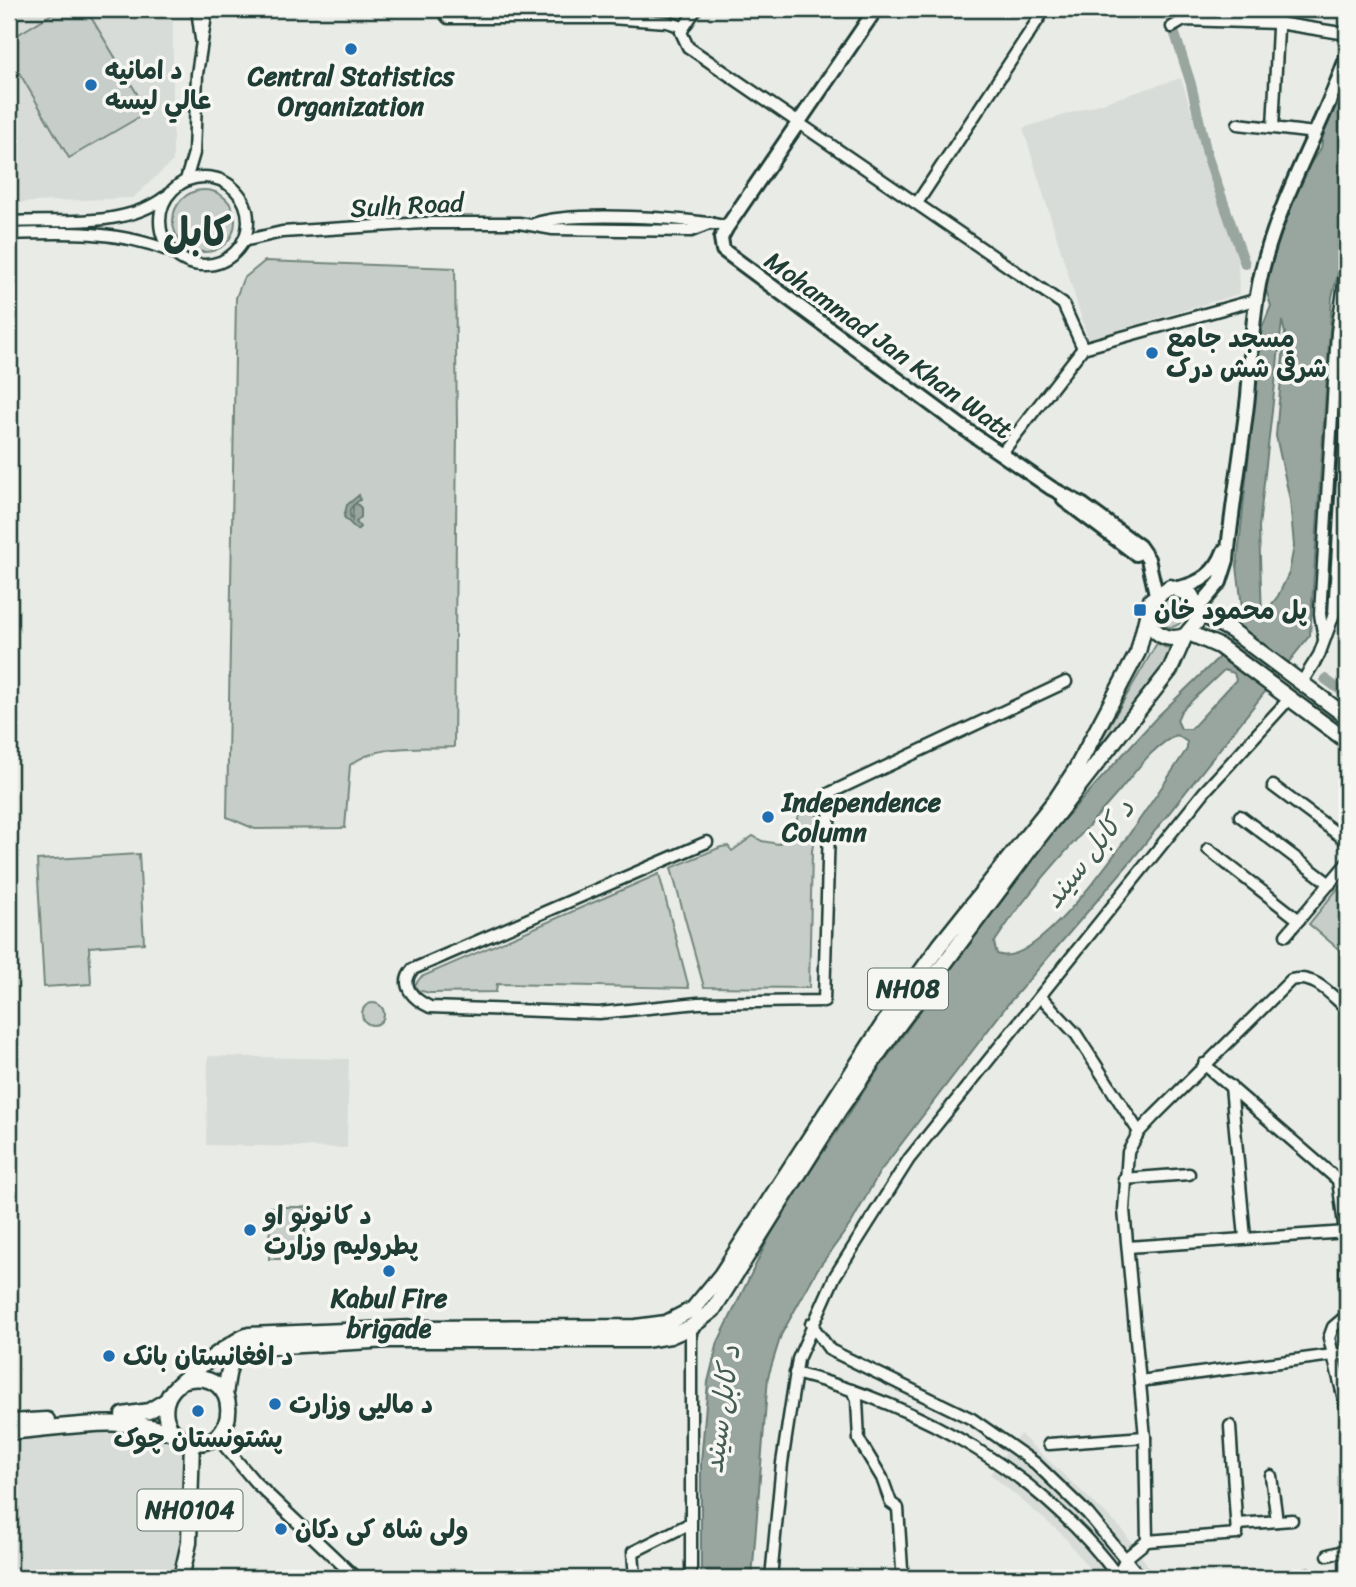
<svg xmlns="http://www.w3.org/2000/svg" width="1356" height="1587" font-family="Sriracha,'Playpen Sans Arabic',sans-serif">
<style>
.built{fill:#d8dcd8}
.green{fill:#c7cec9;stroke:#73867e;stroke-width:2}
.water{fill:#99a6a0;stroke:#687c75;stroke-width:2;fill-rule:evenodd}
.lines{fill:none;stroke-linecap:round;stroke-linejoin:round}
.canal{stroke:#99a6a0;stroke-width:10}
.minor-casing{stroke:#1f3d34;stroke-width:15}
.major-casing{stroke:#1f3d34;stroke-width:18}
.highway-casing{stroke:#1f3d34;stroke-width:19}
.minor{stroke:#f6f6f2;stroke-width:10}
.major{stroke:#f6f6f2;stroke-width:12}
.highway{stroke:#f6f6f2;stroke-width:14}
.poi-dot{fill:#1f6fb2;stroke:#f6f6f2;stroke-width:2.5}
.labels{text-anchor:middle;stroke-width:7;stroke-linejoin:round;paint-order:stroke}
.shield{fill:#f6f6f2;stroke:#60746d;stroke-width:2}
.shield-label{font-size:24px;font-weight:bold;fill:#1f3d34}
.poi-label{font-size:26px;font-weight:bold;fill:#1f3d34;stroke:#f6f6f2;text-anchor:start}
.street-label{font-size:26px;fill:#1f3d34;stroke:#f6f6f2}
.water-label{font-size:28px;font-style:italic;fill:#445c54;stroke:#f6f6f2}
.town-label{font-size:40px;font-weight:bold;fill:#1f3d34;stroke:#f6f6f2}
</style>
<rect width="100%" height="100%" fill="#e9ebe7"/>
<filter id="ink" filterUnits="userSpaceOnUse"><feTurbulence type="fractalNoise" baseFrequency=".0143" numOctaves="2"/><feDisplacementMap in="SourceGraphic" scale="14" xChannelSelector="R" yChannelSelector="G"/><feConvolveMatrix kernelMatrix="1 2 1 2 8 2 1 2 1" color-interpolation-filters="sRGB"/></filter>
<g filter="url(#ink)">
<g class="built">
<path d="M9 9H173V161L133 198 9 203Z"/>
<path d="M1181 78 1238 261 1239 294 1088 339 1023 128Z"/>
<path d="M208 1056 349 1059 347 1148 206 1145Z"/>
<path d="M122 1423 192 1442 181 1578H9V1432Z"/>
<path d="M1020 1434 1121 1528 1157 1578H1096L1063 1535 990 1474Z"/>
</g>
<g class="green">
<path d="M60 9H86L148 112 69 158 9 55V40Z"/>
<circle cx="204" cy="221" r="31"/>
<path d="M265 261 455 268 457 424 454 747C418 749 379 743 350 765L345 828 255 829 227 817 236 298 243 279Z"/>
<circle cx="1170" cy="613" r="14"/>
<path d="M1157 643 1171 650 1166 659 1171 663 1088 762Z"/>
<path d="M818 810 812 851 809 988 704 987 671 868 721 847 728 846 732 851 753 836 762 841 778 844 793 834 798 815Z"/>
<path d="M139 854 144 943 89 947 91 984 44 987 37 860Z"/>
<path d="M659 874 689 988 497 984 496 992 430 993 417 990 415 985 421 977Z"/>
<path d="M1347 877V956L1309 924Z"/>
<circle cx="373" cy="1014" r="11"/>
<path d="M270 1207H305V1259H269Z"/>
</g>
<g class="water">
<path d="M1347 71V239L1332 297 1310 635 1131 861 1008 1004 879 1173 852 1222 817 1270 781 1335 768 1377 752 1578H701V1462L708 1382 718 1342 777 1221 880 1067 1037 849 1157 717 1217 659 1238 627 1242 607 1237 566 1262 328 1271 306 1265 287 1278 240 1296 184 1321 148 1325 125ZM1282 321 1285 333 1276 436 1290 500 1294 546 1289 573 1278 596 1262 617 1259 527ZM1224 670 1234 673 1236 680 1191 729H1181L1177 720 1181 711ZM1177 735 1187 742V749C1162 786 1045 974 997 954L994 943C1028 890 1074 843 1115 796 1133 776 1151 746 1177 735Z"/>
<path d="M359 495 360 500C352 505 346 510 352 520L353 506 356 503 361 508V517L356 522 360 527 357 530 344 517 347 505Z"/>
</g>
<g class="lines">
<g class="canal">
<path d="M1167 9 1191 84 1208 158 1245 264"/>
<path d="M1325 679 1347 695"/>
</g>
<g class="minor-casing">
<g id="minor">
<path d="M197 9 201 39"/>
<path d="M441 9 448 18H610L667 22 683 27"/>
<path d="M696 9 681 32 688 47 1063 304 1083 348"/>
<path d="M1172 27 1184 20 1278 23 1347 34"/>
<path d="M1238 124 1315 133"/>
<path d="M1273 127 1279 9"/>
<circle cx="204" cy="221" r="44"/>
<path d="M186 180 194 153 197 74 207 9"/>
<path d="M917 203 1045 9"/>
<path d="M9 222C60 219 123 229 165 197"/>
<path d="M534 224C568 211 691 217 727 227"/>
<path d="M9 234C64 232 118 230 170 251"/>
<path d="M243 241 282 232 424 223H519L553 229 691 231 711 223"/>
<path d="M1001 454 1083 348 1255 300"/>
<path d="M1324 639 1320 614 1337 332 1347 263"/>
<path d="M1302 682 1319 655 1334 614 1347 398"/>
<path d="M1273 786 1347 841"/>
<path d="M1240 816 1330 884"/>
<path d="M707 842 413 969C398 986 415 1000 430 1007L599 1013 698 1003 824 1001 830 793 1066 682"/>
<path d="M1208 849 1299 920"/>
<path d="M1286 935 1347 863"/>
<path d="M1041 997 1076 1034 1139 1132"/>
<path d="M1204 1064 1338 1180 1345 1232 1346 1309V1316L1333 1327 1329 1338 1347 1412"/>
<path d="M1231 1086 1245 1238"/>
<path d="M1124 1179 1189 1174"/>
<path d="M1338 1180 1347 1170"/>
<path d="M1128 1247 1347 1232"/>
<path d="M811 1324 830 1350 972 1419 1035 1463 1088 1514 1141 1578"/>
<path d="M691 1327V1578"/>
<path d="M795 1373C922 1406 1040 1472 1119 1578"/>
<path d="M1140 1381 1347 1353"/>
<path d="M852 1390 857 1400 859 1440 882 1478 891 1503 898 1508 902 1569"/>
<path d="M216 1436 255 1482 356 1578"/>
<path d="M1049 1444 1145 1437"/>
<path d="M1271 1476 1277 1521"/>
<path d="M1238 1524 1292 1520"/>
<path d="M1147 1541 1237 1534 1230 1426"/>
<path d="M1328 1555 1347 1550"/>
<path d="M1308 1574 1310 1578"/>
<path d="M635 1578 633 1552 689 1524"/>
<path d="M771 1578 782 1463 798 1359 835 1276 909 1159 1205 791 1290 698"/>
<path d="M1116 1578 1126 1558 1147 1541 1145 1437 1124 1210 1128 1152 1139 1132 1153 1117 1291 980C1315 974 1330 994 1347 1009"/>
</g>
</g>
<g class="major-casing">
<g id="major">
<path d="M876 9 727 227 721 238 723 250 962 427 1051 488 1083 505 1139 546 1148 559 1156 594"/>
<path d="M1064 500 1136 554"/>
<path d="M1178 588C1200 584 1216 573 1224 551"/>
<path d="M1198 608 1220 582 1227 560C1232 505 1242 451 1248 396 1252 350 1252 304 1265 259 1285 188 1323 125 1347 56"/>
</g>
</g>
<g class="highway-casing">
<g id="highway">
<path d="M1199 613 1231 630 1347 717"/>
<path d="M1147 615C1152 634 1166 642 1185 636"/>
<path d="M1189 633 1219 646 1347 741"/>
<path d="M186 1380C243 1367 240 1451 191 1442 183 1440 174 1434 170 1427 163 1416 164 1401 172 1391 180 1380 235 1339 249 1335L415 1328 636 1327 666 1323 693 1309 721 1275 884 1023 940 945 1057 798 1076 769 1138 652 1151 600 1170 587 1191 595 1198 608V620L1185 636 1170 670 1036 841 894 1031 839 1110 713 1310 691 1327 670 1336 645 1340H390L247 1348C227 1358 228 1375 225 1395"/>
<path d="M123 1415 149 1411 167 1400"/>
<path d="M9 1422 47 1420"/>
<path d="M9 1432C63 1428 124 1414 175 1434"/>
<path d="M181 1578 189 1543 192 1442"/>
</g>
</g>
<use href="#minor" class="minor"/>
<use href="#major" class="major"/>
<use href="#highway" class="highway"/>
</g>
</g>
<g class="poi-dot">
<circle cx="351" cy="49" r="7"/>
<circle cx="91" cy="85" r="7"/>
<circle cx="1152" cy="353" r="7"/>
<rect x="1133" y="603" width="14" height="14" rx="3.5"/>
<circle cx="768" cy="817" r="7"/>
<circle cx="250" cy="1230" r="7"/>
<circle cx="389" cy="1271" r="7"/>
<circle cx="109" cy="1356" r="7"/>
<circle cx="275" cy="1404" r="7"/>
<circle cx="198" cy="1411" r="7"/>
<circle cx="281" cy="1529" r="7"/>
</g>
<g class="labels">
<g class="shield">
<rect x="868" y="968.5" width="80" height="41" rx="5"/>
<rect x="137.5" y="1489.5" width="105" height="41" rx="5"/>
</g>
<g class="shield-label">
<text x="908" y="997">NH08</text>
<text x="190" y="1518">NH0104</text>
</g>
<g class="poi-label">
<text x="105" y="79">د امانیه<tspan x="105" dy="30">عالي لیسه</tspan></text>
<text x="351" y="85" text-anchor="middle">Central Statistics<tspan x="351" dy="30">Organization</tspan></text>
<text x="1166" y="347">مسجد جامع<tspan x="1166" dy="30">شرقی شش درک</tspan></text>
<text x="1154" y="619">پل محمود خان</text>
<text x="782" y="811">Independence<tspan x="782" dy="30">Column</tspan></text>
<text x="264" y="1224">د کانونو او<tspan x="264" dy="30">پطرولیم وزارت</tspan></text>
<text x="389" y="1307" text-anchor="middle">Kabul Fire<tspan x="389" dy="30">brigade</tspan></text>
<text x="123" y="1365">د افغانستان بانک</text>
<text x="289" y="1413">د مالیی وزارت</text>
<text x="198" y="1447" text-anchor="middle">پشتونستان چوک</text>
<text x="295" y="1538">ولی شاہ کی دکان</text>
</g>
<g class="street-label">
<text transform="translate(407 205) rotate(-3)" y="9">Sulh Road</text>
<text transform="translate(889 345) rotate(36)" y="9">Mohammad Jan Khan Watt</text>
</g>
<g class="water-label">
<text transform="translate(1088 853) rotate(-52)" y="10">د کابل سيند</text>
<text transform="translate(721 1409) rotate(-82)" y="10">د کابل سيند</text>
</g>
<g class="town-label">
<text x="197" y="246">کابل</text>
</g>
</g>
<rect width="1356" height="1587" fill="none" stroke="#f6f6f2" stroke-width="35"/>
<rect x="18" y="18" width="1321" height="1552" fill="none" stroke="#1f3d34" stroke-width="2.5" filter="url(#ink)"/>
</svg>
